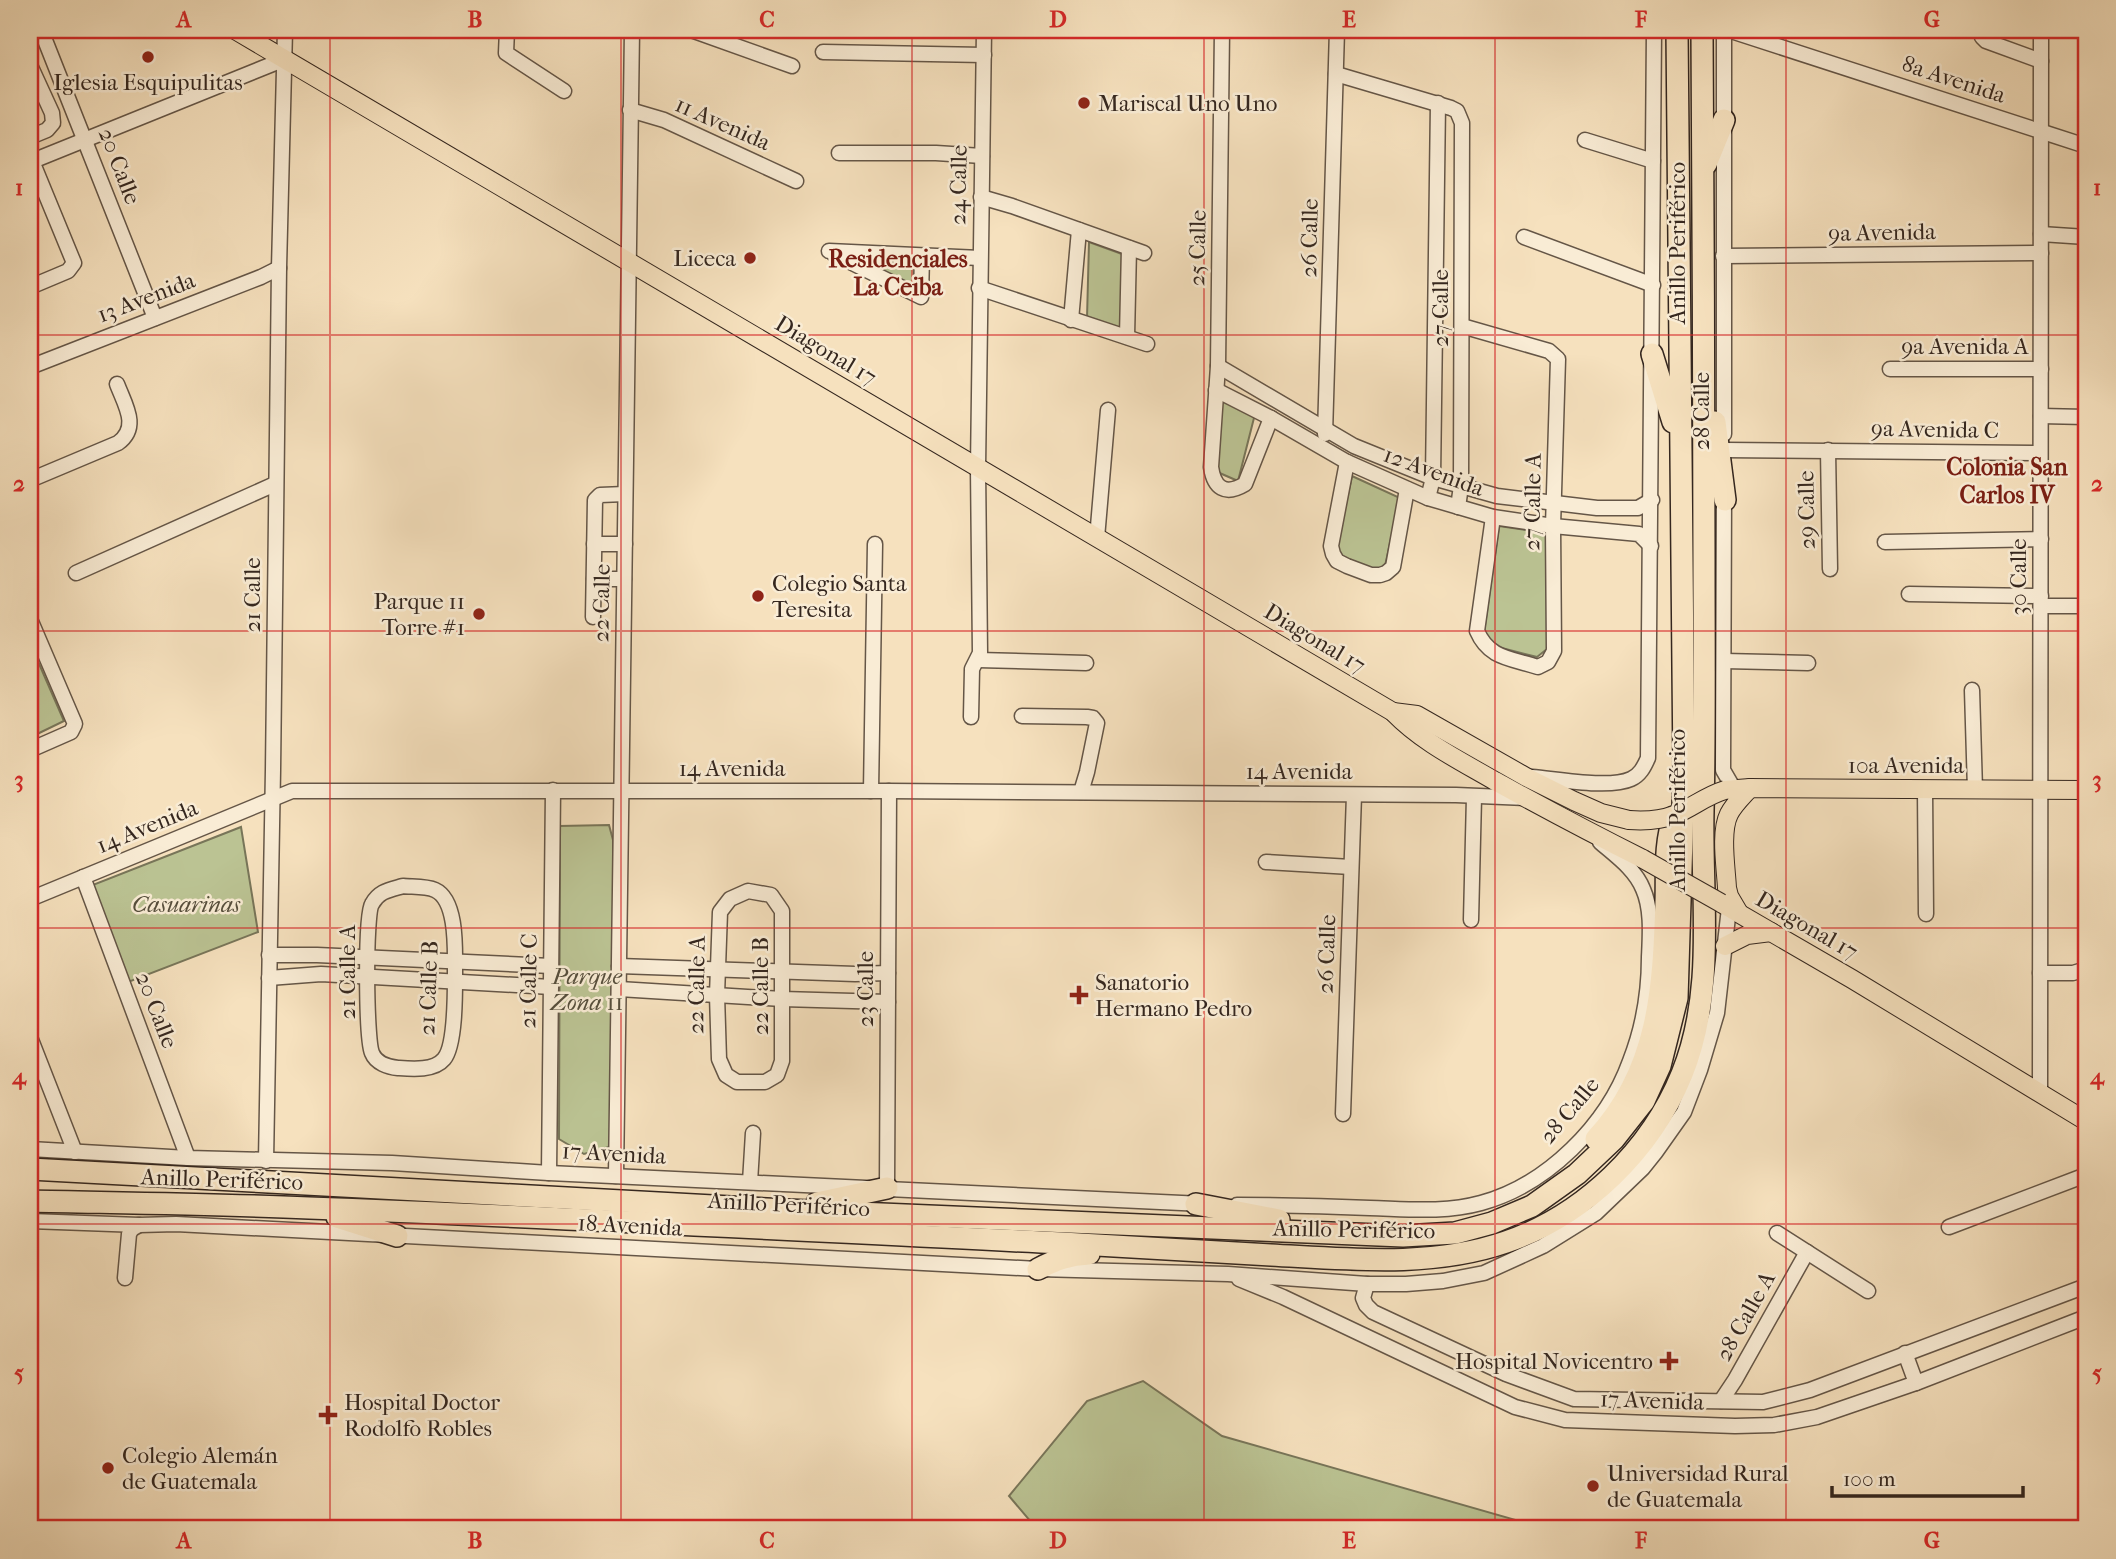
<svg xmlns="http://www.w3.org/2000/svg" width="2116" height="1559" font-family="'IM FELL French Canon',serif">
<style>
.green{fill:#bbc393;stroke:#787559;stroke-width:2}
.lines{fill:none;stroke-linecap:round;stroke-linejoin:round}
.minor-casing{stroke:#655647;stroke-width:17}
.major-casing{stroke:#35271f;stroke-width:20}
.highway-casing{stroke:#35271f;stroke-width:24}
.minor{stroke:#f9ecd5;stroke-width:14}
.major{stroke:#f6e1be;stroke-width:18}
.highway{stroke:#f6e1be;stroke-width:21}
.major-bridge-casing{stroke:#35271f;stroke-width:20;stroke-linecap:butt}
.major-bridge{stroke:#f6e1be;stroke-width:18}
.grid{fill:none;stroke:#d62828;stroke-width:2;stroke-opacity:0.55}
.poi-dot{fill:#8f2418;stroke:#f9ecd5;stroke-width:2.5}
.labels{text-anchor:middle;stroke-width:5;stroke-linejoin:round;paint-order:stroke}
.street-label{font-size:23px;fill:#35271f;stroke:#f9ecd5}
.poi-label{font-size:23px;fill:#35271f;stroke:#f9ecd5;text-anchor:start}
.park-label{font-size:23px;font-style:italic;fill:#564e3c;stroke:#f9ecd5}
.neighbourhood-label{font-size:24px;font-weight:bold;fill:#7a1f14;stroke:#f9ecd5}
.neatline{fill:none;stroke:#d62828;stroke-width:2.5}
.grid-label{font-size:23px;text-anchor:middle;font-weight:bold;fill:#d62828}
</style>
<rect width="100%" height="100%" fill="#f6e1be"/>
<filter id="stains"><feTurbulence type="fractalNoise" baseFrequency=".00286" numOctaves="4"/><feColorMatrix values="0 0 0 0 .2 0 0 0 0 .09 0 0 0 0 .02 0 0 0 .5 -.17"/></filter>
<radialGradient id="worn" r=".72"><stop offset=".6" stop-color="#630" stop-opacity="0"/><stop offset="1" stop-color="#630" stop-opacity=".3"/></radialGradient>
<g class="green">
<path d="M1089 242 1122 254 1121 329 1087 318Z"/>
<path d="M847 256 920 259 919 291Z"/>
<path d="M1217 391 1255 414 1238 481 1215 471Z"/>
<path d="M1352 476 1400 498 1383 575 1334 559Z"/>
<path d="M1499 526 1547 533V649L1537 657 1494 646 1484 632Z"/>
<path d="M30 643 64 721 31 737 30 734Z"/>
<path d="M609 825 613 840 616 1145 584 1154 559 1139 560 826Z"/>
<path d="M241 827 258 932 123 984 85 888Z"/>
<path d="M1143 1381 1222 1436 1547 1529H1037L1009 1496 1087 1401Z"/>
</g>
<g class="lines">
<g class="minor-casing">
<g id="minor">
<path d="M41 30 155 318"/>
<path d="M507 30 506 53 564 91"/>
<path d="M691 30 792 66"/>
<path d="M1222 30 1218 366 1211 467C1214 488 1225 496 1245 484L1271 418"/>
<path d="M1728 30 2086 146"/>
<path d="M1983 30 1982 37 1986 41 2041 61"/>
<path d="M823 52 984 55"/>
<path d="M30 65 52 113 53 123 47 130 30 137"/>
<path d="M1336 74 1451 108 1457 111 1462 123 1461 486 1458 507"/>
<path d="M630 110 664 120 796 181"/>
<path d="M1585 140 1653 161"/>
<path d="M839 153H936L982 156"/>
<path d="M30 162 285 59"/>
<path d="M981 197 1012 206 1144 253"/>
<path d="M2041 234 2086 237"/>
<path d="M1524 237 1653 285"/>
<path d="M829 251 980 258"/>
<path d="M834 254 921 297 922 256"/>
<path d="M1723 256 2041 253"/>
<path d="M30 287 68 271 74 263 32 161"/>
<path d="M979 288 1147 344"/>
<path d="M1071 320 1079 230"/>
<path d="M1462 326 1549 351 1558 359 1553 526 1554 651 1548 662 1538 667C1511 658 1489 659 1477 631L1493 517"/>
<path d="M1127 337 1129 248"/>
<path d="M1218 366 1354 446 1433 478 1497 496 1597 508H1638L1652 500"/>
<path d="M30 367 261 277 279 268"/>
<path d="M1890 369H2041"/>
<path d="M1216 390 1271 418 1347 462 1428 498 1493 517 1553 526 1639 534 1651 546"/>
<path d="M2041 416 2086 417"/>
<path d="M1325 434 1337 30"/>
<path d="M1724 434V30"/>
<path d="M1724 450 2040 453"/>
<path d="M1828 450 1830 569"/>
<path d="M1347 462 1331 546 1333 554 1337 561 1347 566 1371 575H1380L1386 573 1393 567 1407 489"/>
<path d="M30 480 118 443C140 427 125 405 117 384"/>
<path d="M1724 493 1723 770 1734 789"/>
<path d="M1428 498 1433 478 1438 103"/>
<path d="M1097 538 1108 410"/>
<path d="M1885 542 2041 539"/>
<path d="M594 544H625"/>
<path d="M76 573 275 484"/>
<path d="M594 579H624"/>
<path d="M1909 594 2041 596"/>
<path d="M2041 606H2086"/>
<path d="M593 617 595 500 600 495 625 494"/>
<path d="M30 619 75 724 71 732 30 750"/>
<path d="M978 660 1086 663"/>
<path d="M1724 661 1808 663"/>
<path d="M1972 690 1975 790"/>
<path d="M1022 716 1087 717 1093 718 1097 723 1087 772 1081 792"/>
<path d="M971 717 972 669 980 653 978 468 984 30"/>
<path d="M1532 777C1557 779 1609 789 1631 779 1640 775 1644 767 1648 758L1654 30"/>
<path d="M1925 790 1926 914"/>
<path d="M871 791 875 544"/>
<path d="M1266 862 1351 867"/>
<path d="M83 877 188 1158"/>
<path d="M403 886C412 887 426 886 435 890 457 900 455 948 455 969 455 988 456 1045 444 1059 434 1071 412 1069 398 1068 388 1067 376 1063 372 1053 366 1039 365 915 372 904 379 891 389 890 403 886Z"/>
<path d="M748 891 771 895 782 911V1061L777 1075 765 1082H737L726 1075 719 1059 717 995 720 912 730 899Z"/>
<path d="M30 899 292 791H889L1456 795 1526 798"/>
<path d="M1471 920 1474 797"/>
<path d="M269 955H317L551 966"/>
<path d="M619 966 855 974 888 973"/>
<path d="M2040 973H2073L2086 969"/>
<path d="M269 978 321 974 551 987"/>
<path d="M619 989 782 999 888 1002"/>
<path d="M30 1037 75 1152"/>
<path d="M2040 1093 2041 30"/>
<path d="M1343 1114 1354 795"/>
<path d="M30 1149 188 1158 392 1163 549 1173 1203 1204"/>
<path d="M266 1161 273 770 279 268 285 30"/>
<path d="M549 1173 553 790"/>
<path d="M616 1176 632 30"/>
<path d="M750 1182 753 1133"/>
<path d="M887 1188 889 791"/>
<path d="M1237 1205C1281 1205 1326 1206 1370 1208 1407 1209 1445 1213 1481 1203 1547 1185 1607 1125 1630 1061 1643 1028 1649 993 1649 957 1650 935 1652 909 1643 889 1635 869 1616 856 1600 842"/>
<path d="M30 1221 139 1225 176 1224 1038 1269 1228 1274 1367 1284H1406L1443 1281 1484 1273 1543 1246 1596 1213 1643 1168 1655 1153 1684 1112 1700 1070 1717 1013 1729 908"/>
<path d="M1949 1227 2086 1175"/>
<path d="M1777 1233 1868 1291"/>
<path d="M125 1278 129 1234 132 1229 139 1225"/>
<path d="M1239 1279 1283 1297 1515 1407 1565 1420 1735 1426 1774 1425 1817 1417 1916 1383 2086 1317"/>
<path d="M1367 1284 1363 1298 1366 1305 1373 1312 1506 1374 1574 1399 1763 1402 1810 1390 2086 1286"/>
<path d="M1905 1353 1916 1383"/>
<path d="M1721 1401 1735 1380 1807 1252"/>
</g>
</g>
<g class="major-casing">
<g id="major">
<path d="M235 30 1393 712C1422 742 1459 760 1495 781 1544 808 1593 834 1643 859"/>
<path d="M1393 712 1417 715 1526 777 1574 801 1601 813 1629 820"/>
<path d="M1725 790 1750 788 2086 790"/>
<path d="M1721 903 1852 979 2086 1121"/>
<path d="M1739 913 1729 896 1727 888C1726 868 1720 832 1729 814 1734 804 1743 796 1750 788"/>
<path d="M1725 946 1747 935 1771 932"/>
</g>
</g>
<g class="highway-casing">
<g id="highway">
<path d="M1706 164 1724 120"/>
<path d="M1652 354 1673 422"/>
<path d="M1715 422 1725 500"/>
<path d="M1596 1139C1659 1071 1663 990 1666 902 1667 874 1664 844 1674 817"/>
<path d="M30 1169 787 1210 1403 1236 1455 1233 1492 1223 1532 1206 1577 1174 1614 1139 1644 1101 1660 1066 1677 998 1684 773 1677 30"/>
<path d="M30 1201C123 1203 216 1204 309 1208 560 1217 811 1231 1062 1243 1131 1247 1201 1251 1271 1255 1348 1259 1431 1268 1506 1242 1585 1215 1651 1150 1682 1074 1716 991 1701 898 1703 811 1705 728 1704 644 1704 560 1704 383 1703 207 1702 30"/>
<path d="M817 1203 887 1188"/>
<path d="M1196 1204 1279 1220"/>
<path d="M337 1217 397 1236"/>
<path d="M1038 1269C1055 1260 1069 1255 1089 1254"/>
</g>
</g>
<use href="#minor" class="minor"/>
<use href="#major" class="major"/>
<use href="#highway" class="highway"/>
<g class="major-bridge-casing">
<g id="major-bridge">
<path d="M1629 820C1644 821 1659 821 1674 815 1692 808 1705 796 1725 790"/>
<path d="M1643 859 1721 903"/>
</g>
</g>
<use href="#major-bridge" class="major-bridge"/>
</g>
<path class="grid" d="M330 30V1529M621 30V1529M912 30V1529M1204 30V1529M1495 30V1529M1786 30V1529M30 335H2086M30 631H2086M30 928H2086M30 1224H2086"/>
<g class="poi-dot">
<circle cx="148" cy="57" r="7"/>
<circle cx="1084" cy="103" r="7"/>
<circle cx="750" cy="258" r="7"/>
<circle cx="758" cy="596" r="7"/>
<circle cx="479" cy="614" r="7"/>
<path d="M1075.5 984.5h7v7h7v7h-7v7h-7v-7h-7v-7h7z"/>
<path d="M1665.5 1350.5h7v7h7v7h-7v7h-7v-7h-7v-7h7z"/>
<path d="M324.5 1404.5h7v7h7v7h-7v7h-7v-7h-7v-7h7z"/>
<circle cx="108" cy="1468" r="7"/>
<circle cx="1593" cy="1486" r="7"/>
</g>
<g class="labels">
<g class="street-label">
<text transform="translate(1954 79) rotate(18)" y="8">8a Avenida</text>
<text transform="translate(723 123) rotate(24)" y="8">11 Avenida</text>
<text transform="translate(120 166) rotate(69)" y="8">20 Calle</text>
<text transform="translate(958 185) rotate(-89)" y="8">24 Calle</text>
<text transform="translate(1882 232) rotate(-1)" y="8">9a Avenida</text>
<text transform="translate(1309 238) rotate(-89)" y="8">26 Calle</text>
<text transform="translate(1677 243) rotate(-90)" y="8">Anillo Periférico</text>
<text transform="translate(1197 248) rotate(-89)" y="8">25 Calle</text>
<text transform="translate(146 297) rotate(-21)" y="8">13 Avenida</text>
<text transform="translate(1440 308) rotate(-90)" y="8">27 Calle</text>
<text x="1965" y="354">9a Avenida A</text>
<text transform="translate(826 350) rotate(31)" y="8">Diagonal 17</text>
<text transform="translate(1701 411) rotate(-90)" y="8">28 Calle</text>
<text transform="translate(1935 429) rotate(1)" y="8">9a Avenida C</text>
<text transform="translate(1434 471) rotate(20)" y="8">12 Avenida</text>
<text transform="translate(1532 502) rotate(-89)" y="8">27 Calle A</text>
<text transform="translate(1806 510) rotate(-91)" y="8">29 Calle</text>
<text transform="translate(2018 577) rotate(-90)" y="8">30 Calle</text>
<text transform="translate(252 595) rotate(-90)" y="8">21 Calle</text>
<text transform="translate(601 603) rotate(-89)" y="8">22 Calle</text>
<text transform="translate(1315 638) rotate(31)" y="8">Diagonal 17</text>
<text x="1906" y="773">10a Avenida</text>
<text x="732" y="776">14 Avenida</text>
<text x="1299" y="779">14 Avenida</text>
<text transform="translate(1677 810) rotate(-90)" y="8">Anillo Periférico</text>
<text transform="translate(147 826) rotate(-22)" y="8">14 Avenida</text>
<text transform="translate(1807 925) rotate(30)" y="8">Diagonal 17</text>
<text transform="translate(1326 954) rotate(-88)" y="8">26 Calle</text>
<text transform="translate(347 972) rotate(-90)" y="8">21 Calle A</text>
<text transform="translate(528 981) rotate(-89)" y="8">21 Calle C</text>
<text transform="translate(696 985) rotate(-89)" y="8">22 Calle A</text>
<text transform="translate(760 986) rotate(-90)" y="8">22 Calle B</text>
<text transform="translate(428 988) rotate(-88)" y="8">21 Calle B</text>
<text transform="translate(865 989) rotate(-90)" y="8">23 Calle</text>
<text transform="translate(157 1010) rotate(69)" y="8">20 Calle</text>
<text transform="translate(1569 1110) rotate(-50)" y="8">28 Calle</text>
<text transform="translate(614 1153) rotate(3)" y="8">17 Avenida</text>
<text transform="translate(222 1179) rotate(2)" y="8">Anillo Periférico</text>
<text transform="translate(789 1204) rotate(3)" y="8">Anillo Periférico</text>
<text transform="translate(630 1225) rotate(3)" y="8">18 Avenida</text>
<text transform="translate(1354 1229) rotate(1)" y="8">Anillo Periférico</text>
<text transform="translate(1745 1316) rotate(-61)" y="8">28 Calle A</text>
<text transform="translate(1652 1400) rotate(2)" y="8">17 Avenida</text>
</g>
<g class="poi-label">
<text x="148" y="90" text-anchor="middle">Iglesia Esquipulitas</text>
<text x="1098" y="111">Mariscal Uno Uno</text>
<text x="736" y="266" text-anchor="end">Liceca</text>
<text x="772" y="591">Colegio Santa<tspan x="772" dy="26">Teresita</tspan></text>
<text x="465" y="609" text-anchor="end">Parque 11<tspan x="465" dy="26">Torre #1</tspan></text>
<text x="1095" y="990">Sanatorio<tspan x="1095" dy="26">Hermano Pedro</tspan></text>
<text x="1653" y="1369" text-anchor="end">Hospital Novicentro</text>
<text x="344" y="1410">Hospital Doctor<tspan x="344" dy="26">Rodolfo Robles</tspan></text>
<text x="122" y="1463">Colegio Alemán<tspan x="122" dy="26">de Guatemala</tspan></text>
<text x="1607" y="1481">Universidad Rural<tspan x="1607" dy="26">de Guatemala</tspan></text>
</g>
<g class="park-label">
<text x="186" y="912">Casuarinas</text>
<text x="587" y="984">Parque<tspan x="587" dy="26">Zona 11</tspan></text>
</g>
<g class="neighbourhood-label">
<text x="898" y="267">Residenciales<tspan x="898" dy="28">La Ceiba</tspan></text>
<text x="2007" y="475">Colonia San<tspan x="2007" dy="28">Carlos IV</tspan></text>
</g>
</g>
<rect width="2116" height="1559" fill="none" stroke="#f6e1be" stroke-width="77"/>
<path d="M1832 1486v10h191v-10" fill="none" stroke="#35271f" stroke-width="3.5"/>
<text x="1843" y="1486" font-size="21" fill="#35271f" stroke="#f9ecd5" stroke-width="5" paint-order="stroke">100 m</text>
<rect x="38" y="38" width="2040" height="1482" class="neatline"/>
<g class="grid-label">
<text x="184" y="27">A</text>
<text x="475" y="27">B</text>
<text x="767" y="27">C</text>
<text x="1058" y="27">D</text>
<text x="1349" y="27">E</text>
<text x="1641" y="27">F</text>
<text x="1932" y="27">G</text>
<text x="19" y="195">1</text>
<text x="2097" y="195">1</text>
<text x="19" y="491">2</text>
<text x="2097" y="491">2</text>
<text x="19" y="787">3</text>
<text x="2097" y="787">3</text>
<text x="19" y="1084">4</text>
<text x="2097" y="1084">4</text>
<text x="19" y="1380">5</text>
<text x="2097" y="1380">5</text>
<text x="184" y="1548">A</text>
<text x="475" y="1548">B</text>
<text x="767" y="1548">C</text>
<text x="1058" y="1548">D</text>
<text x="1349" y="1548">E</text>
<text x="1641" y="1548">F</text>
<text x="1932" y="1548">G</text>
</g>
<rect width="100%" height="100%" filter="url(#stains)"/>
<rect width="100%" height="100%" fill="url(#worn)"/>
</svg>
